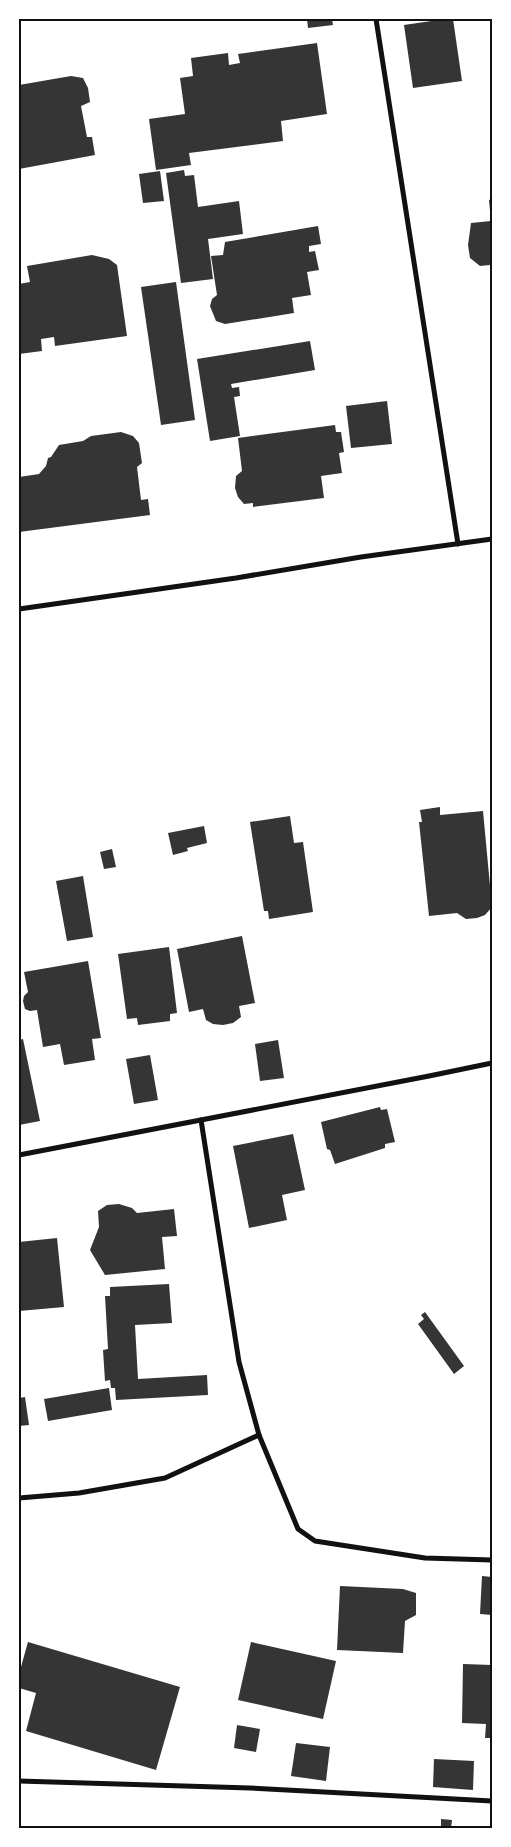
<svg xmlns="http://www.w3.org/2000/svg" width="511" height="1847" font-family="'PT Sans Narrow',sans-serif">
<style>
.building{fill:#353535}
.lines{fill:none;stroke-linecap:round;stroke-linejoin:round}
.minor{stroke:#111;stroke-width:5}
.neatline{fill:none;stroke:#111;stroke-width:2}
</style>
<rect width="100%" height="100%" fill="#fff"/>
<g class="building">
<path d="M307 19H332L333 25 308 28Z"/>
<path d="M445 19H453L462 81 413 88 404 25Z"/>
<path d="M317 43 327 114 281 121 283 141 189 153 191 165 156 170 149 119 185 114 180 78 193 76 191 58 228 53 229 65 240 63 238 54Z"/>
<path d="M71 76 83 78 88 88 90 102 81 106 87 137H92L95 155 19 169V85Z"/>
<path d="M184 170 185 176 194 175 198 207 239 201 243 234 208 239 213 279 181 283 166 173Z"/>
<path d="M160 171 164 201 143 203 139 174Z"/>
<path d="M492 199V275H491L490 265 480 266 470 258 468 245 471 223 491 221 489 200Z"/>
<path d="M318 226 321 244 309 246V252L315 251 319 270 307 272 311 295 292 298 294 313 225 324 216 321 210 306 212 299 217 295 211 256 223 255 225 242Z"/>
<path d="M92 255 109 259 117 265 127 336 55 346 54 337 41 339 42 351 19 354V284L30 282 27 266Z"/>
<path d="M176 282 195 420 161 425 141 287Z"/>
<path d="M310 341 315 370 231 384 232 388 239 387 240 396 234 397 240 436 210 441 197 359Z"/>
<path d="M387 401 392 444 351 448 346 406Z"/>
<path d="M335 425 336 432H341L344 452 339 453 342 473 321 476 324 498 253 507V503L244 504 238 497 235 488 236 476 242 471 238 438Z"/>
<path d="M121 432 133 436 139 443 142 463 137 467 141 500 148 499 150 515 19 532V477L39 474 46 466 48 458 51 457 59 445 83 441 91 436Z"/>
<path d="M440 807V815L483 811 492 907 485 915 477 918 466 919 457 913 429 916 419 822H422L420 810Z"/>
<path d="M290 816 294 843 303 842 313 912 269 919 268 911H264L250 822Z"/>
<path d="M204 826 207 843 187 848 188 851 173 855 168 833Z"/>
<path d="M112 849 116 867 104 869 100 852Z"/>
<path d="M83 876 93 937 67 941 56 881Z"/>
<path d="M242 936 255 1003 239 1006 241 1017 233 1023 223 1025 213 1024 206 1020 203 1009 189 1012 177 949Z"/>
<path d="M169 947 177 1013 170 1014V1021L138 1025 137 1018 127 1019 118 954Z"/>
<path d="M88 961 101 1038 92 1039 95 1060 64 1065 60 1044 43 1047 37 1010 30 1011 25 1009 23 1001 24 996 28 992 24 972Z"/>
<path d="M23 1039 40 1121 19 1125V1040Z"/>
<path d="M278 1040 284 1078 260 1081 255 1044Z"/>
<path d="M150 1055 158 1100 134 1104 126 1059Z"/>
<path d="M380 1107 381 1110 387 1109 395 1142 385 1144V1148L335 1164 330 1150 327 1149 321 1122Z"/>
<path d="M293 1134 305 1190 282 1195 287 1220 249 1228 233 1146Z"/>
<path d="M119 1204 132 1208 137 1213 174 1209 177 1236 162 1237 165 1269 105 1275 90 1250 99 1227 98 1211 107 1205Z"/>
<path d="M57 1238 64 1307 19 1311V1242Z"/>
<path d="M169 1284 172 1323 135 1325 138 1379 207 1375 208 1395 116 1400 115 1388H111L110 1380 105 1381 103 1350 108 1349 105 1296H110V1287Z"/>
<path d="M425 1312 464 1366 454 1374 418 1324 424 1319 421 1315Z"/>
<path d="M109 1388 112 1410 48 1421 44 1399Z"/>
<path d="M25 1397 29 1425 19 1426V1398Z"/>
<path d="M482 1576 492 1577V1615L480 1614Z"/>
<path d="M340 1586 403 1589 416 1593V1615L405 1621 403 1653 337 1650Z"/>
<path d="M28 1642 180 1687 156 1770 26 1731 36 1693 19 1688V1674Z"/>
<path d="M251 1642 336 1661 323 1719 238 1700Z"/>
<path d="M463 1664 492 1665V1738H485L486 1724 462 1723Z"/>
<path d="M237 1725 260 1729 256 1752 234 1748Z"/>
<path d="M296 1743 330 1747 326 1781 291 1776Z"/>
<path d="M434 1759 474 1761 473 1790 433 1787Z"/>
<path d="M441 1819 452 1820 451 1828H441Z"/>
</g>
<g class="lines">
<g class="minor">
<path d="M376 19 458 544"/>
<path d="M19 609 236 578 361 557 492 539"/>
<path d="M201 1120 239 1362 259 1435"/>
<path d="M19 1155 429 1076 492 1063"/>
<path d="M19 1498 79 1493 165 1478 259 1435 298 1529 315 1541 425 1558 492 1560"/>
<path d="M19 1781 250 1788 492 1801"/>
</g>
</g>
<rect width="511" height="1847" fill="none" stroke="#ffffff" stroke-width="40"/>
<rect x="20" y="20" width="471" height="1807" class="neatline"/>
</svg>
